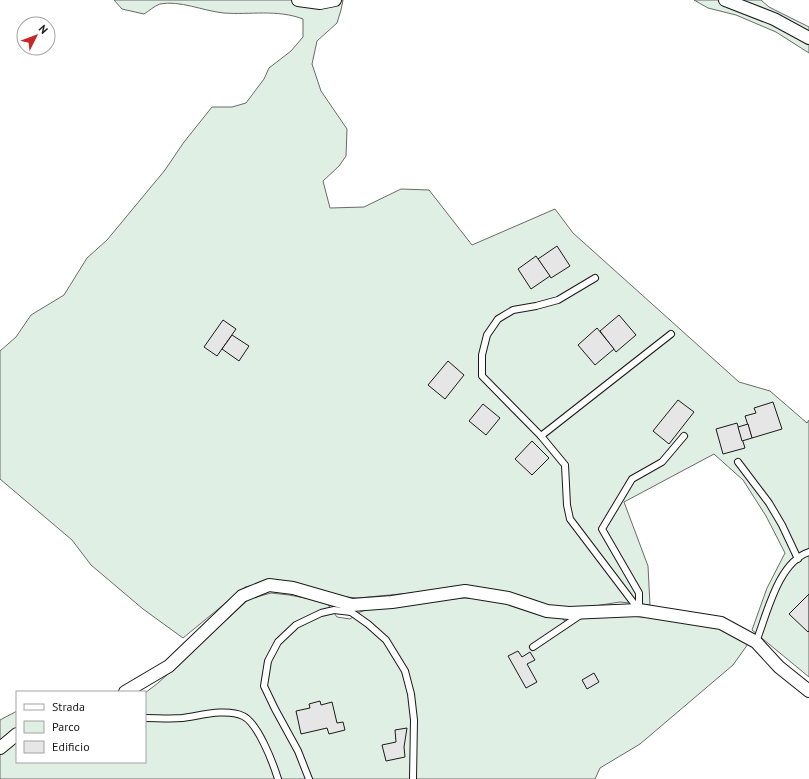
<svg xmlns="http://www.w3.org/2000/svg" width="809" height="779" font-family="'PT Sans',sans-serif">
<style>
.green{fill:#e0efe3;stroke:#6a6a6a}
.building{fill:#e6e6e6;stroke:#1a1a1a}
.lines{fill:none;stroke-linecap:round;stroke-linejoin:round}
.lane-casing{stroke:#1a1a1a;stroke-width:8}
.street-casing{stroke:#1a1a1a;stroke-width:14}
.lane{stroke:#fff;stroke-width:6}
.street{stroke:#fff;stroke-width:12}
</style>
<rect width="100%" height="100%" fill="#fff"/>
<g class="green">
<path d="M114 0H343L341 10 337 23 317 41 312 64 321 91 347 129 346 156 339 166 323 181 330 208 364 207 401 189 429 190 472 245 555 209 573 233 739 382 770 391 807 423 809 420V677L752 630 767 588 785 553 766 516 743 480 714 454 624 502 648 566 650 605 620 602 575 609 549 607 534 600 512 593 474 587 358 598 346 597 284 581 268 582 245 587 183 638 143 609 91 565 72 540 0 479V351L16 337 31 315 64 295 87 258 107 240 165 170 184 142 212 107H232L246 103 264 79 269 68 291 51 303 37V19C277 9 250 15 224 13 203 11 180 0 160 4 154 6 149 11 144 14L122 9Z"/>
<path d="M694 0H761L769 7 809 27V53L776 32 736 15 708 8Z"/>
<path d="M271 593 289 595 326 602 337 617 350 619 360 612 369 609 430 601 464 598 490 599 556 614 565 621 586 616 620 615 676 620 716 625 748 644 733 665 640 744 600 768 595 779H0V720L17 711V762H145V693L158 683 197 648 211 634 249 599Z"/>
</g>
<g class="building">
<path d="M557 246 570 266 551 278 538 259Z"/>
<path d="M536 256 550 276 531 289 518 269Z"/>
<path d="M619 315 636 335 616 352 600 331Z"/>
<path d="M223 320 236 329 217 356 204 347Z"/>
<path d="M597 328 614 349 595 365 578 345Z"/>
<path d="M232 335 249 346 239 361 222 349Z"/>
<path d="M448 361 464 375 445 399 428 385Z"/>
<path d="M678 400 694 412 669 444 653 431Z"/>
<path d="M773 402 782 429 752 438 745 416 756 413 754 408Z"/>
<path d="M483 404 500 418 486 435 469 421Z"/>
<path d="M737 423 745 448 723 454 716 429Z"/>
<path d="M748 424 752 438 742 441 738 427Z"/>
<path d="M532 441 549 458 532 475 515 459Z"/>
<path d="M809 594V631L808 632 789 614Z"/>
<path d="M518 651 522 657 530 652 535 660 527 664 537 682 526 688 508 656Z"/>
<path d="M594 673 599 682 587 689 582 680Z"/>
<path d="M320 701 321 705 332 702 337 723 343 722 345 730 329 734 327 728 301 734 296 711 310 708 309 704Z"/>
<path d="M407 728 404 747 405 757 386 761 382 745 396 742 395 730Z"/>
</g>
<g class="lines">
<g class="lane-casing">
<g id="lane">
<path d="M595 278 558 300 536 306 513 310 498 319 487 335 482 355V376L541 436 565 465 567 505 570 519 639 610V593L602 529 632 479 662 462 684 436"/>
<path d="M541 436 671 334"/>
<path d="M738 462 769 503 782 525 798 559"/>
<path d="M351 612 368 624 386 640 405 671 411 694 414 720 413 779"/>
<path d="M756 642C767 614 778 562 809 552"/>
<path d="M533 647 582 614"/>
<path d="M145 718C157 718 170 719 182 718 199 716 226 708 243 716 258 723 273 763 278 779"/>
<path d="M309 779 298 751 275 709 264 686 268 661 278 642 296 625 321 613 334 610 351 612 352 605"/>
</g>
</g>
<g class="street-casing">
<g id="street">
<path d="M298 0 320 3 335 0"/>
<path d="M725 0 774 19 809 38"/>
<path d="M125 692 169 666 242 596 269 585 293 588 352 605 392 602 465 591 508 598 547 611 569 613 639 610 721 623 756 642 779 667 809 691"/>
<path d="M0 748 17 734"/>
</g>
</g>
<use href="#lane" class="lane"/>
<use href="#street" class="street"/>
</g>
<rect x="16" y="691" width="130" height="72" fill="#ffffff" stroke="#a3a3a3"/>
<rect x="24" y="704" width="20" height="6" fill="#ffffff" stroke="#a3a3a3"/>
<text x="52" y="711" font-size="12" fill="#1a1a1a">Strada</text>
<rect x="24" y="721" width="20" height="12" fill="#e0efe3" stroke="#a3a3a3"/>
<text x="52" y="731" font-size="12" fill="#1a1a1a">Parco</text>
<rect x="24" y="741" width="20" height="12" fill="#e6e6e6" stroke="#a3a3a3"/>
<text x="52" y="751" font-size="12" fill="#1a1a1a">Edificio</text>
<g transform="translate(36 36) rotate(48)"><circle r="19" fill="#ffffff" stroke="#a3a3a3"/>
<path d="M0-3L7 15L0 10L-7 15Z" fill="#c62828"/>
<text y="-6" font-size="11" font-weight="bold" text-anchor="middle" fill="#1a1a1a">N</text>
</g>
</svg>
